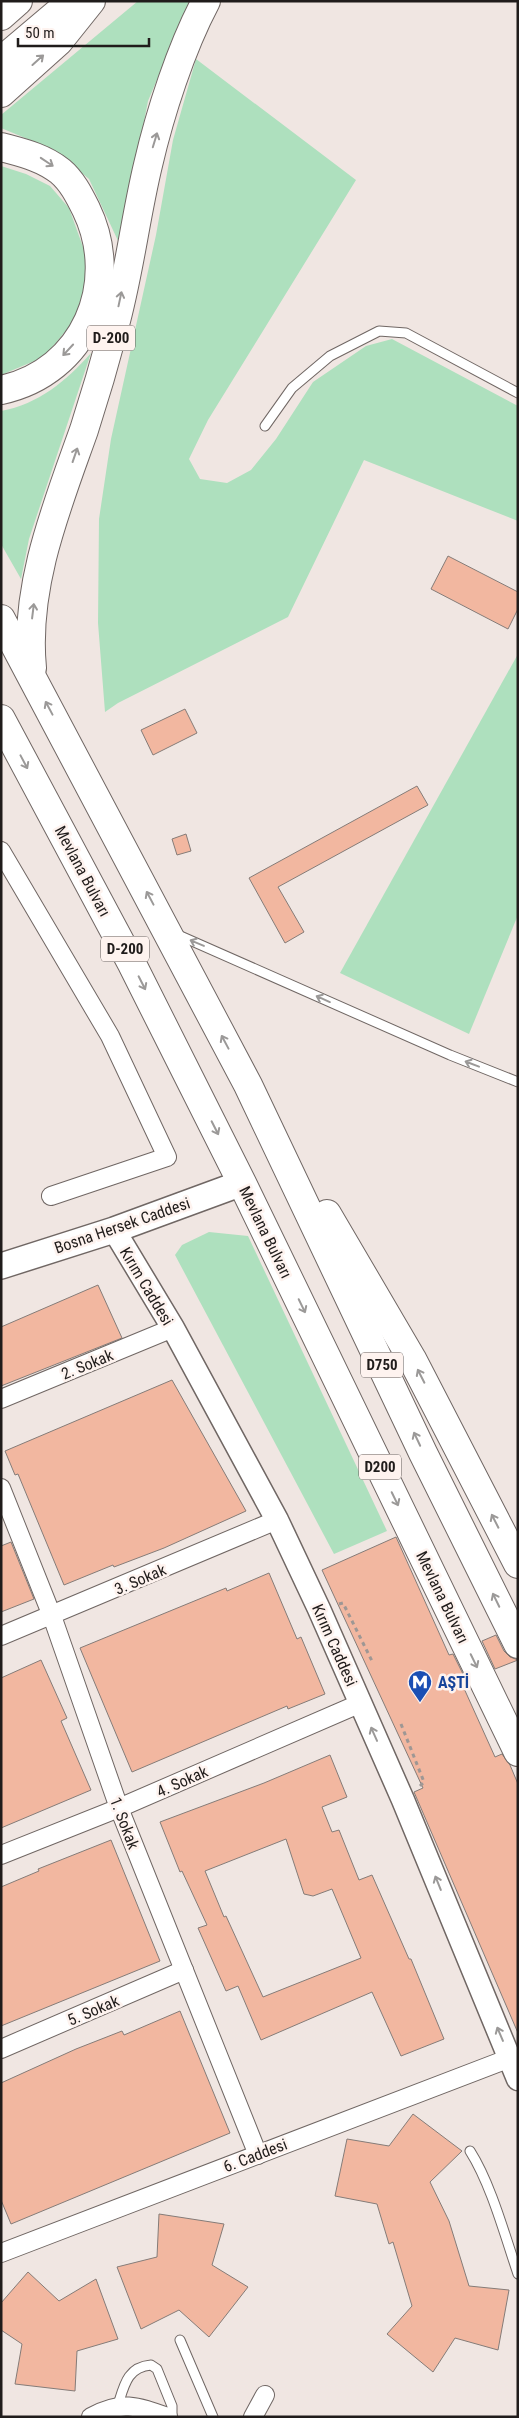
<svg xmlns="http://www.w3.org/2000/svg" width="519" height="2418" font-family="'Roboto Condensed',sans-serif">
<style>
.green{fill:#aee0be}
.building{fill:#f2b7a0;stroke:#857c78;fill-rule:evenodd}
.lines{fill:none;stroke-linecap:round;stroke-linejoin:round}
.service-casing{stroke:#706764;stroke-width:11}
.minor-casing{stroke:#706764;stroke-width:20}
.tertiary-casing{stroke:#706764;stroke-width:25}
.secondary-casing{stroke:#706764;stroke-width:28}
.primary-casing{stroke:#706764;stroke-width:30}
.trunk-casing{stroke:#706764;stroke-width:30}
.path{stroke:#9e9794;stroke-width:3;stroke-dasharray:4 4;stroke-linecap:butt}
.service{stroke:#fff;stroke-width:9}
.minor{stroke:#fff;stroke-width:18}
.tertiary{stroke:#fff;stroke-width:22}
.secondary{stroke:#fff;stroke-width:25}
.primary{stroke:#fff;stroke-width:28}
.trunk{stroke:#fff;stroke-width:28}
.oneway{stroke:#9b9998}
.labels{text-anchor:middle;stroke-width:5;stroke-linejoin:round;paint-order:stroke}
.shield{fill:#fef3ef;stroke:#635c5b;stroke-width:1}
.shield-label{font-size:15px;font-weight:bold;fill:#201c1b}
.street-label{font-size:16px;fill:#201c1b;stroke:#fef3ef}
.transit-label{font-size:16px;font-weight:bold;fill:#164399;stroke:#fef3ef;text-anchor:start}
</style>
<rect width="100%" height="100%" fill="#f0e6e2"/>
<g class="green">
<path d="M138 1H190L148 101 120 245 89 179 54 150 1 128V115Z"/>
<path d="M196 59 356 180 208 420 189 459 200 479 227 483 251 470 276 439 313 382 366 346 392 339 518 406V521L364 460 288 617 118 703 105 712 98 623 99 519 111 439 156 235 173 140Z"/>
<path d="M1 166 26 174 50 186 69 208 87 258V280L74 321 44 357 1 375Z"/>
<path d="M91 353 29 539 21 579 1 544V411C39 404 66 381 91 353Z"/>
<path d="M518 654V915L469 1034 340 973Z"/>
<path d="M209 1232 248 1236 387 1531 334 1554 175 1255 182 1245Z"/>
</g>
<g class="building">
<path d="M448 556 518 592V609L508 629 431 589Z"/>
<path d="M185 709 197 733 153 755 141 730Z"/>
<path d="M417 786 428 805 278 887 304 932 285 943 249 878Z"/>
<path d="M186 834 191 851 177 855 172 839Z"/>
<path d="M98 1285 122 1338 1 1386V1327Z"/>
<path d="M172 1380 246 1511 164 1548 114 1567 113 1565 64 1585 18 1474 15 1475 5 1451Z"/>
<path d="M396 1537 449 1655 453 1654 467 1682 462 1684 495 1757 502 1754 510 1765 518 1784V2033L414 1792 423 1788 322 1570Z"/>
<path d="M11 1542 34 1599 1 1612V1546Z"/>
<path d="M269 1573 297 1639 301 1637 325 1694 288 1709 287 1706 132 1772 80 1648 226 1588 227 1591Z"/>
<path d="M496 1635 504 1651 510 1657 518 1660 495 1669 482 1641Z"/>
<path d="M41 1660 67 1718 61 1721 91 1790 1 1828V1678Z"/>
<path d="M330 1755 347 1797 322 1807 332 1832 339 1830 359 1880 372 1875 409 1959H411L444 2039 401 2056 372 1992 261 2040 238 1986 226 1991 198 1928 207 1925 182 1871 180 1872 160 1822 264 1783ZM286 1839 304 1894 313 1896 332 1889 361 1958 263 1997 226 1916 224 1917 205 1871Z"/>
<path d="M111 1840 160 1961 1 2026V1887L39 1871 38 1869Z"/>
<path d="M180 2011 230 2133 11 2224 1 2200V2083L76 2049 122 2031 124 2035Z"/>
<path d="M413 2114 462 2151 430 2182 449 2221 469 2286 509 2290 498 2350 455 2338 433 2372 387 2334 412 2306 393 2242 389 2244 377 2204 335 2196 347 2139 389 2146Z"/>
<path d="M159 2214 224 2224 212 2265 248 2287 209 2337 179 2310 141 2329 117 2267 157 2257Z"/>
<path d="M28 2272 59 2301 96 2279 118 2339 77 2351 75 2391 15 2384 22 2344 1 2330V2303Z"/>
</g>
<g class="lines">
<g class="service-casing">
<g id="service">
<path d="M265 426 292 388 330 356 379 331 406 333 518 393"/>
<path d="M176 934 450 1055 518 1082"/>
<path d="M470 2151C491 2184 505 2236 518 2274"/>
<path d="M180 2340 213 2417"/>
<path d="M118 2405C124 2386 127 2367 151 2365L157 2369 172 2406V2417"/>
</g>
</g>
<g class="minor-casing">
<g id="minor">
<path d="M1 851 110 1036 167 1157 51 1196"/>
<path d="M1 1399 173 1328"/>
<path d="M1 1488 52 1616 119 1808 258 2155"/>
<path d="M1 1636 277 1520"/>
<path d="M1 1855 119 1808 361 1703"/>
<path d="M1 2049 184 1970"/>
<path d="M1 2253 510 2058"/>
<path d="M91 2417C121 2400 137 2406 168 2417"/>
<path d="M253 2417 265 2395"/>
</g>
</g>
<g class="tertiary-casing">
<path id="tertiary" d="M114 1230 173 1328 277 1520 319 1609 403 1800 518 2079"/>
</g>
<g class="secondary-casing">
<path id="secondary" d="M1 1266 114 1230 242 1183"/>
</g>
<g class="primary-casing">
<g id="primary">
<path d="M1 16 18 1"/>
<path d="M1 61 72 1"/>
</g>
</g>
<g class="trunk-casing">
<g id="trunk">
<path d="M1 93 59 41 91 1"/>
<path d="M1 147C23 153 42 157 60 171 72 181 79 195 86 209 122 283 85 372 1 390"/>
<path d="M1 619 248 1085 423 1453 518 1644"/>
<path d="M32 668C24 586 57 506 84 430 95 396 105 362 114 328 129 275 135 219 148 165 160 113 181 48 206 1"/>
<path d="M1 719 132 964 242 1183 518 1752"/>
<path d="M327 1214 412 1359 518 1564"/>
</g>
</g>
<g class="path">
<path d="M339 1604 343 1603 373 1663"/>
<path d="M401 1724 424 1782 419 1787"/>
</g>
<use href="#service" class="service"/>
<use href="#minor" class="minor"/>
<use href="#tertiary" class="tertiary"/>
<use href="#secondary" class="secondary"/>
<use href="#primary" class="primary"/>
<use href="#trunk" class="trunk"/>
</g>
<defs><path id="oneway-shaft" d="M-6 0H5M1.5-3L5.5 0L1.5 3" fill="none" stroke-width="1.6" stroke-linecap="round" stroke-linejoin="round" transform="scale(1.25)"/></defs>
<g class="oneway">
<use href="#oneway-shaft" transform="translate(38 60) rotate(-42)"/>
<use href="#oneway-shaft" transform="translate(155 140) rotate(-73)"/>
<use href="#oneway-shaft" transform="translate(47 162) rotate(34)"/>
<use href="#oneway-shaft" transform="translate(120 299) rotate(-78)"/>
<use href="#oneway-shaft" transform="translate(68 350) rotate(133)"/>
<use href="#oneway-shaft" transform="translate(75 455) rotate(-71)"/>
<use href="#oneway-shaft" transform="translate(33 611) rotate(-83)"/>
<use href="#oneway-shaft" transform="translate(49 708) rotate(-118)"/>
<use href="#oneway-shaft" transform="translate(24 762) rotate(62)"/>
<use href="#oneway-shaft" transform="translate(150 898) rotate(-118)"/>
<use href="#oneway-shaft" transform="translate(197 943) rotate(-157)"/>
<use href="#oneway-shaft" transform="translate(142 983) rotate(63)"/>
<use href="#oneway-shaft" transform="translate(323 999) rotate(-156)"/>
<use href="#oneway-shaft" transform="translate(225 1042) rotate(-118)"/>
<use href="#oneway-shaft" transform="translate(472 1064) rotate(-159)"/>
<use href="#oneway-shaft" transform="translate(215 1128) rotate(63)"/>
<use href="#oneway-shaft" transform="translate(302 1306) rotate(64)"/>
<use href="#oneway-shaft" transform="translate(421 1376) rotate(-117)"/>
<use href="#oneway-shaft" transform="translate(417 1439) rotate(-115)"/>
<use href="#oneway-shaft" transform="translate(395 1499) rotate(64)"/>
<use href="#oneway-shaft" transform="translate(495 1521) rotate(-117)"/>
<use href="#oneway-shaft" transform="translate(496 1600) rotate(-116)"/>
<use href="#oneway-shaft" transform="translate(474 1661) rotate(64)"/>
<use href="#oneway-shaft" transform="translate(374 1734) rotate(-114)"/>
<use href="#oneway-shaft" transform="translate(438 1883) rotate(-112)"/>
<use href="#oneway-shaft" transform="translate(500 2034) rotate(-113)"/>
</g>
<defs>
<g id="metro-pin" transform="scale(1.25)"><path d="M0 17L-7.5 6A9.5 9.5 0 1 1 7.5 6Z" fill="#1a4fb4" stroke="#fef3ef"/><path d="M-5.5 5V-5H-3L0 0L3-5H5.5V5H3V-.5L0 4L-3-.5V5Z" fill="#fff"/></g>
</defs>
<g fill-rule="evenodd">
<use href="#metro-pin" x="420" y="1682"/>
</g>
<g class="labels">
<g class="shield">
<rect x="87" y="325.5" width="48" height="25" rx="4"/>
<rect x="101" y="936.5" width="48" height="25" rx="4"/>
<rect x="361" y="1352.5" width="42" height="25" rx="4"/>
<rect x="359" y="1454.5" width="42" height="25" rx="4"/>
</g>
<g class="shield-label">
<text x="111" y="343">D-200</text>
<text x="125" y="954">D-200</text>
<text x="382" y="1370">D750</text>
<text x="380" y="1472">D200</text>
</g>
<g class="street-label">
<text transform="translate(83 871) rotate(62)" y="6">Mevlana Bulvarı</text>
<text transform="translate(122 1225) rotate(-19)" y="6">Bosna Hersek Caddesi</text>
<text transform="translate(266 1232) rotate(64)" y="6">Mevlana Bulvarı</text>
<text transform="translate(147 1286) rotate(59)" y="6">Kırım Caddesi</text>
<text transform="translate(87 1364) rotate(-22)" y="6">2. Sokak</text>
<text transform="translate(140 1579) rotate(-23)" y="6">3. Sokak</text>
<text transform="translate(443 1597) rotate(64)" y="6">Mevlana Bulvarı</text>
<text transform="translate(335 1645) rotate(66)" y="6">Kırım Caddesi</text>
<text transform="translate(182 1781) rotate(-24)" y="6">4. Sokak</text>
<text transform="translate(125 1823) rotate(69)" y="6">1. Sokak</text>
<text transform="translate(93 2010) rotate(-23)" y="6">5. Sokak</text>
<text transform="translate(255 2155) rotate(-21)" y="6">6. Caddesi</text>
</g>
<g class="transit-label">
<text x="438" y="1688">AŞTİ</text>
</g>
</g>
<rect width="519" height="2418" fill="none" stroke="#201c1b" stroke-width="5"/>
<path d="M18 38v8h131v-8" fill="none" stroke="#201c1b" stroke-width="2.5"/>
<text x="25" y="38" font-size="15" fill="#201c1b" stroke="#fef3ef" stroke-width="4" paint-order="stroke">50 m</text>
</svg>
